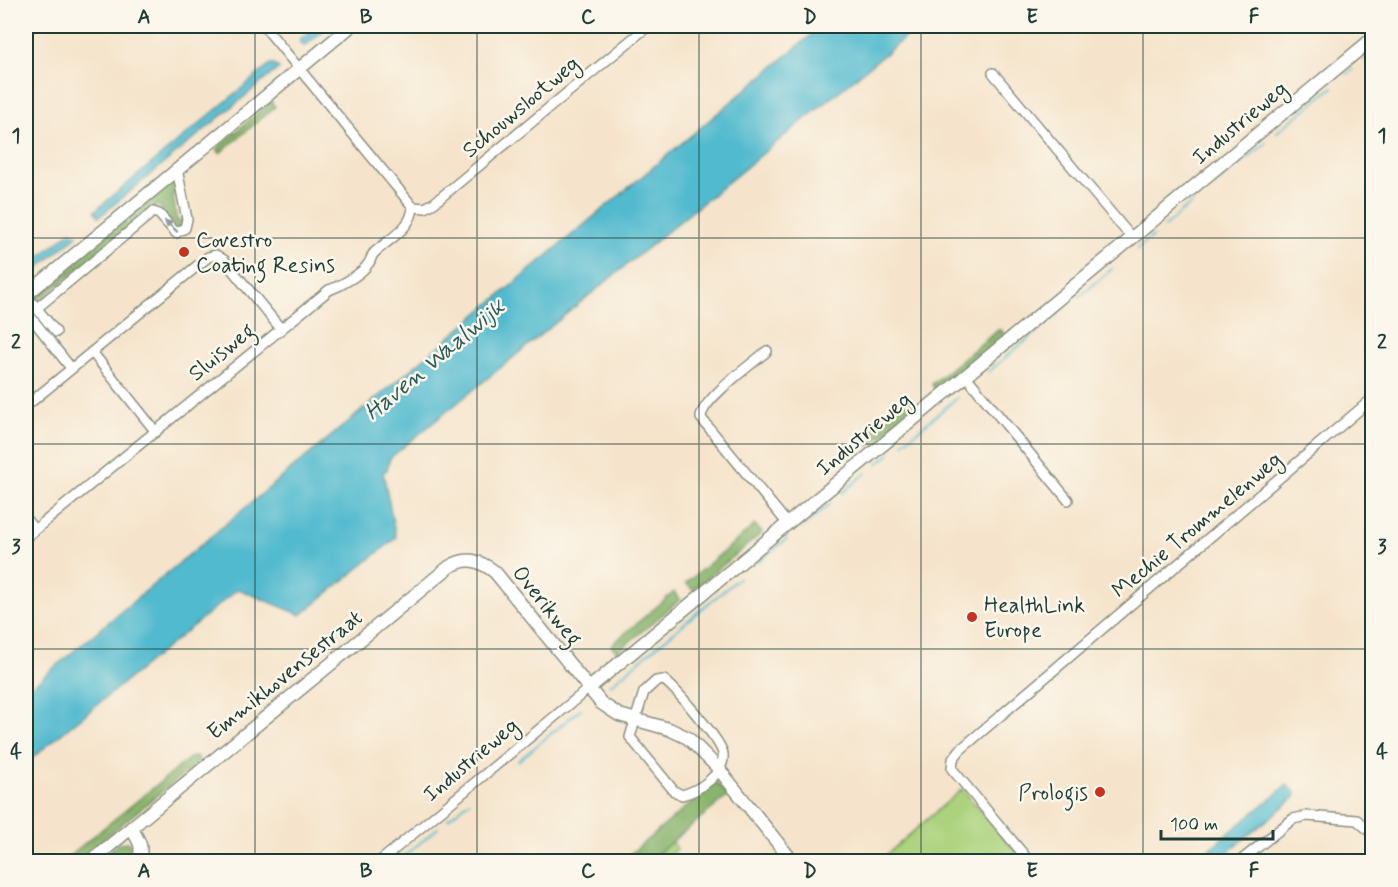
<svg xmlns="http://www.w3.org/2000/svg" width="1398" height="887" font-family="Mynerve,sans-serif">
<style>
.green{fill:#abd27c;stroke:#658858;stroke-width:1.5}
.forest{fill:#88b46c;stroke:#547850;stroke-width:1.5}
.water{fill:#51bace;stroke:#387c81;stroke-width:1.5}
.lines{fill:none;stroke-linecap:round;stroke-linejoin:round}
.stream{stroke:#51bace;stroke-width:2}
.minor-casing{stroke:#8a9080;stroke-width:12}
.tertiary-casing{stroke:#8a9080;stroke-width:15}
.minor{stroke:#fff;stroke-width:9}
.tertiary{stroke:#fff;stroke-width:12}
.oneway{fill:#8f9e9a}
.grid{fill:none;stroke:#1f3d34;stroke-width:1.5;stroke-opacity:0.55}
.poi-dot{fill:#c8321e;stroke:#fbf7ec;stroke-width:2}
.labels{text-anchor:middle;stroke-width:5;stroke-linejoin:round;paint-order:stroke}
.street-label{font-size:22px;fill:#1f3d34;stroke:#fbf7ec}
.poi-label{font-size:22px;fill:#1f3d34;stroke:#fbf7ec;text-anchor:start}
.water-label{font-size:24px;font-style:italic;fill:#2c5c5a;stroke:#fbf7ec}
.neatline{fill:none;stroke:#1f3d34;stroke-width:2}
.grid-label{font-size:20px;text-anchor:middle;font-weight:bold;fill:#1f3d34}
</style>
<rect width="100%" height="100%" fill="#fbf7ec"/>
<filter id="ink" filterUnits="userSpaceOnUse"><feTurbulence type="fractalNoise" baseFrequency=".0167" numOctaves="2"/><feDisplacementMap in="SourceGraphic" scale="12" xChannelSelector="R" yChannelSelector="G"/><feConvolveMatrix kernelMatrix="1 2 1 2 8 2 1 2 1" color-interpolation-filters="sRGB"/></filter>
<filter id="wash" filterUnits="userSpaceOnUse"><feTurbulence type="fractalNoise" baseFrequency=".008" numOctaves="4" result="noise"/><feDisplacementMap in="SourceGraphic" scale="24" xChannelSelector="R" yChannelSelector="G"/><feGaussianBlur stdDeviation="1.35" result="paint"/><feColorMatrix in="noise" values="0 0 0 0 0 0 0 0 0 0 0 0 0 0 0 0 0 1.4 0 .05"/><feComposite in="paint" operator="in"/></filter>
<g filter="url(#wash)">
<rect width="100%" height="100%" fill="#f5e4cb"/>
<g class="green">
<path d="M962 789 1024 861 878 862Z"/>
<path d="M672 842 677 849 662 861 648 862Z"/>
</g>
<g class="forest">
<path d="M271 101 275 107 220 153 216 149Z"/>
<path d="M174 181 177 184 179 192 173 194 177 221 184 220 185 222 177 229 163 214 161 208 157 205 38 302 34 300 35 294 170 182Z"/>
<path d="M998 330H1001L1006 336 937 393 932 384Z"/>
<path d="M908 400 916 409 869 446 863 437Z"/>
<path d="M755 525 762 533 693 590 686 583Z"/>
<path d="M674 592 680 600 617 652 611 645Z"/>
<path d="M191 757H197L199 760 195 765 76 861H63Z"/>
<path d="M716 782 728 796 648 861H622Z"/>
<path d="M126 842 132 845 135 853 133 861 96 862 118 844Z"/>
</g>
<g class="water">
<path d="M316 26H329L305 46 300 44V39Z"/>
<path d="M822 26H919L390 458 387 470 383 472 396 538 301 615 238 589 26 763V691Z"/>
<path d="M272 64 279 68 99 217 95 211 261 72Z"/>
<path d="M71 231 76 235H78L26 278V268Z"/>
<path d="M1287 785 1296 793 1295 797 1217 861H1195Z"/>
</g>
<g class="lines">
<g class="stream">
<path d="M1365 60 1372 54"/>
<path d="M1347 74 1353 70"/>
<path d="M1277 132 1333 87"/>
<path d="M1207 191 1266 143"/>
<path d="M1164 227 1193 202"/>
<path d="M1137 249 1153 236"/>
<path d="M1079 297 1112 269"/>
<path d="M988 372 1058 314"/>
<path d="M903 443 957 398"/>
<path d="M877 464 890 454"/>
<path d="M842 493 866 473"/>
<path d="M800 528 831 503"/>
<path d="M758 562 787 539"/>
<path d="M610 685 739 578"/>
<path d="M518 761 581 709"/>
<path d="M1370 810 1372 814"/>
<path d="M448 819 470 801"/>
<path d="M397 862 438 828"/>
</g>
</g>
</g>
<g filter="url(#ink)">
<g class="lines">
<g class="minor-casing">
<g id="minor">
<path d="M993 73 1132 238"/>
<path d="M413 207 425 208 434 203 648 26"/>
<path d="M26 295 56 332"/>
<path d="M37 308 153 212 159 214 176 233 185 228 187 219 177 169"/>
<path d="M26 311 71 368"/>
<path d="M767 351C752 364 701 400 701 418L787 523"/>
<path d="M92 352 156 432"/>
<path d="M966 376 1068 500"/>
<path d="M26 406 208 257 216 255 224 260 281 329"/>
<path d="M26 519 34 530"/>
<path d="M26 537 329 290C340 286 362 274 368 264 372 260 370 256 375 252 389 239 412 228 413 207L264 26"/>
<path d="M664 680C676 689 722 742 723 754 725 774 698 791 682 795L674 791 630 737 644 692 656 681Z"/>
<path d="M379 862 588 689"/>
<path d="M1030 862 952 769 953 759 960 750 1372 399"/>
<path d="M1239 862 1293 819 1307 816 1357 820 1372 833"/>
</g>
</g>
<g class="tertiary-casing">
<g id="tertiary">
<path d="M26 295 351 26"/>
<path d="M588 689 1372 39"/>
<path d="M131 828 449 567C468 556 479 560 495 572L601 703 619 715 669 729 688 738 718 768 793 862"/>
<path d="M90 862 131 828C139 841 144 846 138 862"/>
</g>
</g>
<use href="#minor" class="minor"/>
<use href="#tertiary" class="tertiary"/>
</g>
<defs><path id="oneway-solid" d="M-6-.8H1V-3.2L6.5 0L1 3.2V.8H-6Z" transform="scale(1.5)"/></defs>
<use class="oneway" href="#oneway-solid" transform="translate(171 226) rotate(-138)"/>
</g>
<path class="grid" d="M255 26V862M477 26V862M699 26V862M921 26V862M1143 26V862M26 238H1372M26 444H1372M26 649H1372"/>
<g class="poi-dot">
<circle cx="184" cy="252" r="6"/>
<circle cx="972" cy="617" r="6"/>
<circle cx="1100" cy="792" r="6"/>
</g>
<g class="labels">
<g class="street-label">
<text transform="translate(520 106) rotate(-40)" y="8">Schouwslootweg</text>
<text transform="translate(1239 122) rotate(-40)" y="8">Industrieweg</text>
<text transform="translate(221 351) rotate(-39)" y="8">Sluisweg</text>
<text transform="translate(863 433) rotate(-40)" y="8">Industrieweg</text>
<text transform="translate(1196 524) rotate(-40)" y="8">Mechie Trommelenweg</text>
<text transform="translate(548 605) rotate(51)" y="8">Overikweg</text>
<text transform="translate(284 674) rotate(-39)" y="8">Emmikhovensestraat</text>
<text transform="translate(470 759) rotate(-40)" y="8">Industrieweg</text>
</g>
<g class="poi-label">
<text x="196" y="247">Covestro<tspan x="196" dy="25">Coating Resins</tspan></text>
<text x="984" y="612">HealthLink<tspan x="984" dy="25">Europe</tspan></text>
<text x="1088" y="800" text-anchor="end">Prologis</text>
</g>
<g class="water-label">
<text transform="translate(434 359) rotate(-40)" y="8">Haven Waalwijk</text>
</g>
</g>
<rect width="1398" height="887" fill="none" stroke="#fbf7ec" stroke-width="66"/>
<path d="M1161 830v9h112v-9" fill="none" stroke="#1f3d34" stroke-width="3"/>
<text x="1170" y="830" font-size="18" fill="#1f3d34" stroke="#fbf7ec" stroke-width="4.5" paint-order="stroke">100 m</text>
<rect x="33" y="33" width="1332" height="821" class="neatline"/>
<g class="grid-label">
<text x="144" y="23">A</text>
<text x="366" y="23">B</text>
<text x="588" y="23">C</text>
<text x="810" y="23">D</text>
<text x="1032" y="23">E</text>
<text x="1254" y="23">F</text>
<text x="16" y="142">1</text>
<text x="1382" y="142">1</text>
<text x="16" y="348">2</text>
<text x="1382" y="348">2</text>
<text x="16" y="553">3</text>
<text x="1382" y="553">3</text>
<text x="16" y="758">4</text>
<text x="1382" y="758">4</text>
<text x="144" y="877">A</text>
<text x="366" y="877">B</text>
<text x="588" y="877">C</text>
<text x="810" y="877">D</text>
<text x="1032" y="877">E</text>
<text x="1254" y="877">F</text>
</g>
</svg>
